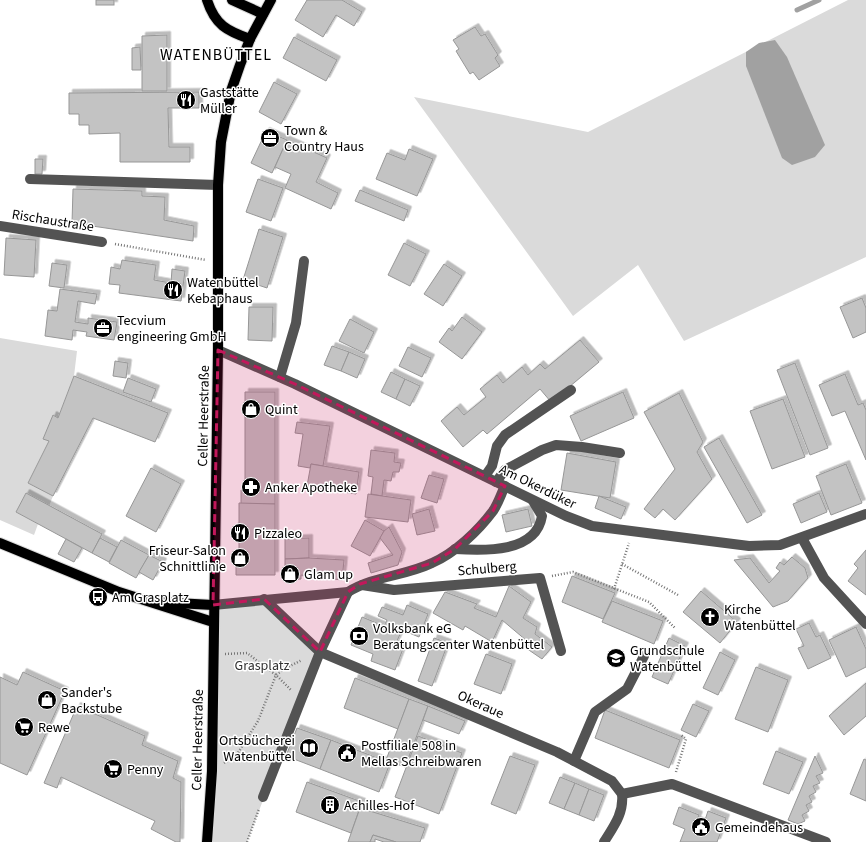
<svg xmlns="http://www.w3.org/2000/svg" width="866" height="842" font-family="'Source Sans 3',sans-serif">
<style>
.green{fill:#dadada}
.water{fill:#a1a1a1}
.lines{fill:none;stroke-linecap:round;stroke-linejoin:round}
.stream{stroke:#a1a1a1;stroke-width:5}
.building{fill:#c3c3c3;stroke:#979797;filter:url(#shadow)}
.major-casing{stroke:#dbdbdb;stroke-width:12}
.path{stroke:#757575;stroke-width:2.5;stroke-dasharray:1 2;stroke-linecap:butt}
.minor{stroke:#535353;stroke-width:10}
.major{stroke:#000;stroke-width:10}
.marked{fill:#c2185b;fill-opacity:0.2;stroke:#c2185b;stroke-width:3;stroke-dasharray:8 5;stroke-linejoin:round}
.labels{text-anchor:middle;stroke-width:3;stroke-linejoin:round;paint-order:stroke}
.poi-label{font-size:14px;fill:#000;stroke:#fff;text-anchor:start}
.street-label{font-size:14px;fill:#000;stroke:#fff}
.park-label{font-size:14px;fill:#313131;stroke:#fff}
.quarter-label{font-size:16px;letter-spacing:1px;fill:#000;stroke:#fff}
</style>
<defs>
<filter id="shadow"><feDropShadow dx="3.5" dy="-3.5" stdDeviation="0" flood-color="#0004"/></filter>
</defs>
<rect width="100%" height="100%" fill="#fff"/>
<g class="green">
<path d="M848 0H866V257L684 341 638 265 573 316 414 97 588 132Z"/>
<path d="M0 338 77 351 74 376 58 418 53 415 49 441 28 483 53 496 49 506 26 493 16 512 38 524 34 535 0 520Z"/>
<path d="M264 599 320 652 247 842H207L213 605Z"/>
</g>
<path class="water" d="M775 40 787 57 825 145 815 157 792 165 782 158 746 66V52L759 43Z"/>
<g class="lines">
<path class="stream" d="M797 10 819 0"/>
</g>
<g class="building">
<rect x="96" y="0" width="18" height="5"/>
<path d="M307 0H342L362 12 354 26 336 15 323 37 295 20Z"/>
<path d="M475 27 481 36 485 34 498 55 495 58 500 66 479 80 473 72 470 74 456 51 459 49 453 40Z"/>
<path d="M167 35V91H142V36Z"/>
<path d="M294 37 337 60 326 81 283 58Z"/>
<path d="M140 47 141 70H132V48Z"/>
<path d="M274 82 297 94 281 124 259 112Z"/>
<path d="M199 92V108H168L169 147H190V162H120V133L89 134V125H79V114H69V93Z"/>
<path d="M266 131 287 140 272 173 251 163Z"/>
<path d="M287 140 327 158 316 182 338 193 331 209 285 188 291 174 275 167Z"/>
<path d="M409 149 433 159 417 196 376 179 387 153 405 160Z"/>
<path d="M35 159H43L42 174H35Z"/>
<path d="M258 179 283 188 271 221 246 212Z"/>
<path d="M73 189 142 191V196L165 197 164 220 194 226 193 241 72 223Z"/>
<path d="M360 190 408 210 404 221 355 201Z"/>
<path d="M259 229 283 237 267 288 243 280Z"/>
<path d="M6 238 36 240 34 277 4 275Z"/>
<path d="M404 243 426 254 410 286 388 275Z"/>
<path d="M122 260 156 265 154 280 171 283 172 269 185 271 181 301 119 293 120 285 109 284 111 267 120 269Z"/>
<path d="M52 263 67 265 64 288 49 286Z"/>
<path d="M444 264 462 276 443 306 424 294Z"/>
<path d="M60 289 97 294 95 304 78 301 75 322 88 324V318L117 322 114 340 86 336 87 332 73 330 72 340 45 336 48 310 57 311Z"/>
<path d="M862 298 866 308V332L853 338 840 307Z"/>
<path d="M249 307H273L272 341 248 340Z"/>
<path d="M462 317 482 332 462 359 439 342 449 328 452 331Z"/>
<path d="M350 319 374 332 364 353 339 341Z"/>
<path d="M580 340 599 362 551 402 540 389 487 434 483 430 463 447 441 421 457 407 464 415 486 397 480 389 497 375 503 383 522 367 528 375 540 364 545 369Z"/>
<path d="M332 346 349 352 341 371 324 365Z"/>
<path d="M408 347 431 358 422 377 399 366Z"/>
<path d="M349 352 365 359 357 378 341 371Z"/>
<path d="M115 361 128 363 126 378 113 376Z"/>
<path d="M795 363 828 448 810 455 777 370Z"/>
<path d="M391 372 405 379 396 399 381 392Z"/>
<path d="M845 374 858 405 863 403 866 410V460L845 411 832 416 819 385Z"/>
<path d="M74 376 168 413 155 442 93 418 53 496 28 483 49 441 43 439 53 415 58 418Z"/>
<path d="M128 378 156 389 151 402 123 392Z"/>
<path d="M405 379 420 386 410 406 396 399Z"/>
<path d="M245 392H275V504H241V490H245Z"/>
<path d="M623 392 634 418 581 441 570 416Z"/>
<path d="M679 393 703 442 697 452 712 479 675 520 663 509 655 518 644 509 675 469 644 412Z"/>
<path d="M783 399 805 457 772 469 750 411Z"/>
<path d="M297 422 330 426 323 466 311 464 310 468 298 466 303 434 295 433Z"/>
<path d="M719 438 762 515 747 523 704 447Z"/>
<path d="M371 450 395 453 394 462 401 463 399 472H393L391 481 384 480 382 496 371 494 373 477 368 476Z"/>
<path d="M567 453 616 462 610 498 561 490Z"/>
<path d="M311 464 359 472 356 494 307 486Z"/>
<path d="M846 464 862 503 831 515 816 476Z"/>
<path d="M151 468 181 484 156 532 126 516Z"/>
<path d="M429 475 444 479 437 503 421 498Z"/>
<path d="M26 493 102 534 92 553 16 512Z"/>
<path d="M819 493 827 512 801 523 793 504Z"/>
<path d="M368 494 411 500 408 522 365 517Z"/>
<path d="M599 496 626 507 621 519 595 508Z"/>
<path d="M239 503 275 504V575H236V561H239V539H235V526H239Z"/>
<path d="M429 509 435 531 417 535 412 514Z"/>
<path d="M528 509 532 526 506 532 502 515Z"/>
<path d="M365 520 384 531 370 556 351 546Z"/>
<path d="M389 527 402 552 398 565 371 573 368 563 393 555 380 538 384 531Z"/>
<path d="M100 538 117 547 109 562 92 553Z"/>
<path d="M309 538V558L285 559V539Z"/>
<path d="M66 539 82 548 74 562 58 554Z"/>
<path d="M121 540 149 555 136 578 109 563Z"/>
<path d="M866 550V595L848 581 858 568 854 564Z"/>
<path d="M149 555 163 562 153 580 139 572Z"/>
<path d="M792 557 805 568 808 578 788 601 773 607 734 560 750 558 769 583 780 571 776 568 780 562 784 565Z"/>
<path d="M309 558 344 560 342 580 301 575V579L285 580V559Z"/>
<path d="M572 576 615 593 603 619 562 602Z"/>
<path d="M509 586 531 602 523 618 537 627 535 634 552 647 542 659 523 646 527 641 502 620 492 642 465 626 463 630 433 613 445 592 477 604 474 608 496 617Z"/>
<path d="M701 591 737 622 720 643 683 612Z"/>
<path d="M612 601 663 621 654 644 602 622Z"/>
<path d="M407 605 428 614 419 637 402 630 396 643 404 646 395 670 371 661 373 654 351 645 362 617 384 626 387 620 378 616 382 607 403 615Z"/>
<path d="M809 623 816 637 820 635 831 658 808 669 798 648 804 646 796 629Z"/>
<path d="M856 627 866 649V667L846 677 829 640Z"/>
<path d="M434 638 448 643 432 686 418 681Z"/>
<path d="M669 638 685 646 668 684 652 677Z"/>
<path d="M720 652 735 660 718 695 703 688Z"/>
<path d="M486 654 512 664 501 694 474 684Z"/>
<path d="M756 667 788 680 768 732 735 719Z"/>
<path d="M23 672 65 691 27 775 0 763V677L17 685Z"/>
<path d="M355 678 409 699 398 729 344 708Z"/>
<path d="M866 683V716L844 735 829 716Z"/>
<path d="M409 699 428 706 405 767 386 760Z"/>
<path d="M693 704 709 711 696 737 681 730Z"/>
<path d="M77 706 145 736 142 745 178 761 173 778 181 782 180 842H176L151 829 155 821 61 777 57 788 44 783Z"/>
<path d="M428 706 465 721 459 734 423 720Z"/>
<path d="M605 710 680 740 669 768 595 738Z"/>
<path d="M297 728 331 740 320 769 286 756Z"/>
<path d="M418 736 462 753 439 814 395 797Z"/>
<path d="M331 740 390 763 379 792 320 769Z"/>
<path d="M776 751 803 762 789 794 763 784Z"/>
<path d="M510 756 535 765 516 814 491 804Z"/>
<path d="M815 756 823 773 816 776 820 783 813 786 816 792 809 796 812 802 806 805 809 811 802 815 805 821 798 824 788 820Z"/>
<path d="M864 759 866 760V801L850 794Z"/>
<path d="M560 777 575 783 564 809 549 803Z"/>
<path d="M307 782 362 802 351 833 296 812Z"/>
<path d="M575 783 589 789 579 815 564 809Z"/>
<path d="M589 789 604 795 594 821 579 815Z"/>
<path d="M679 807 699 815 697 820 704 823 708 811 726 818 717 842H680L685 829 673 824Z"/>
<path d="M360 808 425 828 420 842H396L373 835 370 842H348Z"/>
<path d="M373 835 396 842H384L375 839V842H370Z"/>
</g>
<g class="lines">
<g class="major-casing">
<g id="major">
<path d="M207 0C215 25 227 31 250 39"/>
<path d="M232 0 263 14"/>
<path d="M0 543 119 592 213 622"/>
<path d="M162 600 176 603 213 605"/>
<path d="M207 842 212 771 218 350V185L221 142 231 91 240 65 250 39 271 0"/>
</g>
</g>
<g class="path">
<path d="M115 244 206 260"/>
<path d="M622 564 678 595"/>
<path d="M552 576 573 572 649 602 675 628"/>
<path d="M614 589 629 543"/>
<path d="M225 654 247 653 276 675 291 690"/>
<path d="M224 763 236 756 258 721 276 675 286 668 302 660"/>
<path d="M676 772 686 739 681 735"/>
<path d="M247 842 259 809"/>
</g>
<g class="minor">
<path d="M30 179 218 185"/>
<path d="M0 226 102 242"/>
<path d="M218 350 295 384 566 516 592 526 749 546 780 545 866 514"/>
<path d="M280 377 296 323 304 261"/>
<path d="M485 476 492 466 497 446 505 435 571 390"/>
<path d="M496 482 505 470 542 450 556 445 582 447 620 453"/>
<path d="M802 538 824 578 866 624"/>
<path d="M455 549C485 551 536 553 542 516L533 501"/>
<path d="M362 585 394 590 540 578 561 651"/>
<path d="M264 599 320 652 557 752 612 781 622 794 672 784 826 842"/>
<path d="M213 605 348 592C374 576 405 576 432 563 455 553 478 531 493 511 498 504 501 494 505 486"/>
<path d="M574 761 595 712 627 689 644 656"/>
<path d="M263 797 320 652 348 592"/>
<path d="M604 842C614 826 624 813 622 794"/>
</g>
<use href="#major" class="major"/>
</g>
<path class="marked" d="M218 350 295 384 505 486 493 511 455 549 432 563 360 584 348 592 320 652 264 599 213 605Z"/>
<defs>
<g id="restaurant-disc" transform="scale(1)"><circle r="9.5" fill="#000" stroke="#fff"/><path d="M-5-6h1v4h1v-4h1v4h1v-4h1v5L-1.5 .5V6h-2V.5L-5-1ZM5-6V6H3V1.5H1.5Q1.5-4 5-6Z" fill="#fff"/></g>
<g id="office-disc" transform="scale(1)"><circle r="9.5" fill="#000" stroke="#fff"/><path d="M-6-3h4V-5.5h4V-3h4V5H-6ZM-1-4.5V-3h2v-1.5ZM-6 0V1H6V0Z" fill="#fff"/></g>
<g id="shop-disc" transform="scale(1)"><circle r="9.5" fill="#000" stroke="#fff"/><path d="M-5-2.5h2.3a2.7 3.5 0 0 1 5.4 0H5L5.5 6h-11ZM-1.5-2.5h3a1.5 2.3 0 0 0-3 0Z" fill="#fff"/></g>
<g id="pharmacy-disc" transform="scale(1)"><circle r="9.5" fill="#000" stroke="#fff"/><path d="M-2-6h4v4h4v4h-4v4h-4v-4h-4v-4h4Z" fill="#fff"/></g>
<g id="bus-disc" transform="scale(1)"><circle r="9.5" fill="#000" stroke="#fff"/><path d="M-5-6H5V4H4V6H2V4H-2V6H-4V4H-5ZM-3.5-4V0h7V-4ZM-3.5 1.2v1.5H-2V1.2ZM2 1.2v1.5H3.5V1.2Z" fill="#fff"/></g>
<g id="church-disc" transform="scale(1)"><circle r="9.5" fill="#000" stroke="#fff"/><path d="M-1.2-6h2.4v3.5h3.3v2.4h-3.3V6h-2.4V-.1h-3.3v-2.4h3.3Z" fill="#fff"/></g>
<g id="bank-disc" transform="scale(1)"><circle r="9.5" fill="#000" stroke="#fff"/><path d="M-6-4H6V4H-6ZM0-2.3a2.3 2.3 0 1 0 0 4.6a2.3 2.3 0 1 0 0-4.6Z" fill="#fff"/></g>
<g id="school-disc" transform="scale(1)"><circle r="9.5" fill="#000" stroke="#fff"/><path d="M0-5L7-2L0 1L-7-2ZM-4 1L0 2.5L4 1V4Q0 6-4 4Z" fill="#fff"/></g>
<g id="supermarket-disc" transform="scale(1)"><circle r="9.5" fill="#000" stroke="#fff"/><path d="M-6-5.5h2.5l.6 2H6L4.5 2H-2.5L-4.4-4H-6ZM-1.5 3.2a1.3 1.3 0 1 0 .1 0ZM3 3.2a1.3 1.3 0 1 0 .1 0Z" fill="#fff"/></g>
<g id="library-disc" transform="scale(1)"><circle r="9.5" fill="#000" stroke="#fff"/><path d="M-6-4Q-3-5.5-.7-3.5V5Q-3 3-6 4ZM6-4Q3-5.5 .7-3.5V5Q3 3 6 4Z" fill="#fff"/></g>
<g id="civic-disc" transform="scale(1)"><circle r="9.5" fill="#000" stroke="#fff"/><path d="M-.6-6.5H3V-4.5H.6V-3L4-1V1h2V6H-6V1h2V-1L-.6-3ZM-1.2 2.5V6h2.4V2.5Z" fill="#fff"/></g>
<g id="building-disc" transform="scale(1)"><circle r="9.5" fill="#000" stroke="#fff"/><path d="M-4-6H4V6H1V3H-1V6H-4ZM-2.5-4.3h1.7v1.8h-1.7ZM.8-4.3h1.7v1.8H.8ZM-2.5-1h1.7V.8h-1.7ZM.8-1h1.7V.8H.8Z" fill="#fff"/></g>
</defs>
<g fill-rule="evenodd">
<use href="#restaurant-disc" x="186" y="100"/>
<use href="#office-disc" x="270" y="138"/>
<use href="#restaurant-disc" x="173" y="290"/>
<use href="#office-disc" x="103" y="328"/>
<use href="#shop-disc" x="251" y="409"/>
<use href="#pharmacy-disc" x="251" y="487"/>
<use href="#restaurant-disc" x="240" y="533"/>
<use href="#shop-disc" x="240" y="558"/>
<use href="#shop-disc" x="290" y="574"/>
<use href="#bus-disc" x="98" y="597"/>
<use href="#church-disc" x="710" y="617"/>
<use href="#bank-disc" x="359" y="636"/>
<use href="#school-disc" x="616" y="658"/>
<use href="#shop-disc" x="47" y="700"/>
<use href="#supermarket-disc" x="24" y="727"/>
<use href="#library-disc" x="309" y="748"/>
<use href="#civic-disc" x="347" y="753"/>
<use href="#supermarket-disc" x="113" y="769"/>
<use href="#building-disc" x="330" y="805"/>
<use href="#civic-disc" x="701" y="827"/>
</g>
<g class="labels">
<g class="poi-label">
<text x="200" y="97">Gaststätte<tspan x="200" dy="16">Müller</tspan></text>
<text x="284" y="135">Town &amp;<tspan x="284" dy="16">Country Haus</tspan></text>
<text x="187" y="287">Watenbüttel<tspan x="187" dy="16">Kebaphaus</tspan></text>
<text x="117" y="325">Tecvium<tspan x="117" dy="16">engineering GmbH</tspan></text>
<text x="265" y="414">Quint</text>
<text x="265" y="492">Anker Apotheke</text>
<text x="254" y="538">Pizzaleo</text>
<text x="226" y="555" text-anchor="end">Friseur-Salon<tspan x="226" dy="16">Schnittlinie</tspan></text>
<text x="304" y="579">Glam up</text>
<text x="112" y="602">Am Grasplatz</text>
<text x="724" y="614">Kirche<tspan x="724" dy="16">Watenbüttel</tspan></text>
<text x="373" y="633">Volksbank eG<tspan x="373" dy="16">Beratungscenter Watenbüttel</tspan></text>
<text x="630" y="655">Grundschule<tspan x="630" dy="16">Watenbüttel</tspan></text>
<text x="61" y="697">Sander's<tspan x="61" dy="16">Backstube</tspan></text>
<text x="38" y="732">Rewe</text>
<text x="295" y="745" text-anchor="end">Ortsbücherei<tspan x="295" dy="16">Watenbüttel</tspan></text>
<text x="361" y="750">Postfiliale 508 in<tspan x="361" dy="16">Mellas Schreibwaren</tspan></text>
<text x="127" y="774">Penny</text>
<text x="344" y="810">Achilles-Hof</text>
<text x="715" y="832">Gemeindehaus</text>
</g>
<g class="street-label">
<text transform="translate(53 220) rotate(9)" y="5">Rischaustraße</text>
<text transform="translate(203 416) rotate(-89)" y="5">Celler Heerstraße</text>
<text transform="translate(538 486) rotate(26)" y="5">Am Okerdüker</text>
<text transform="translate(487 568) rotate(-5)" y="5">Schulberg</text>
<text transform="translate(481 704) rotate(24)" y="5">Okeraue</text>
<text transform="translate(197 740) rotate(-89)" y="5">Celler Heerstraße</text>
</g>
<g class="park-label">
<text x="262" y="670">Grasplatz</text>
</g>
<g class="quarter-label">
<text x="216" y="60">WATENBÜTTEL</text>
</g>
</g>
</svg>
